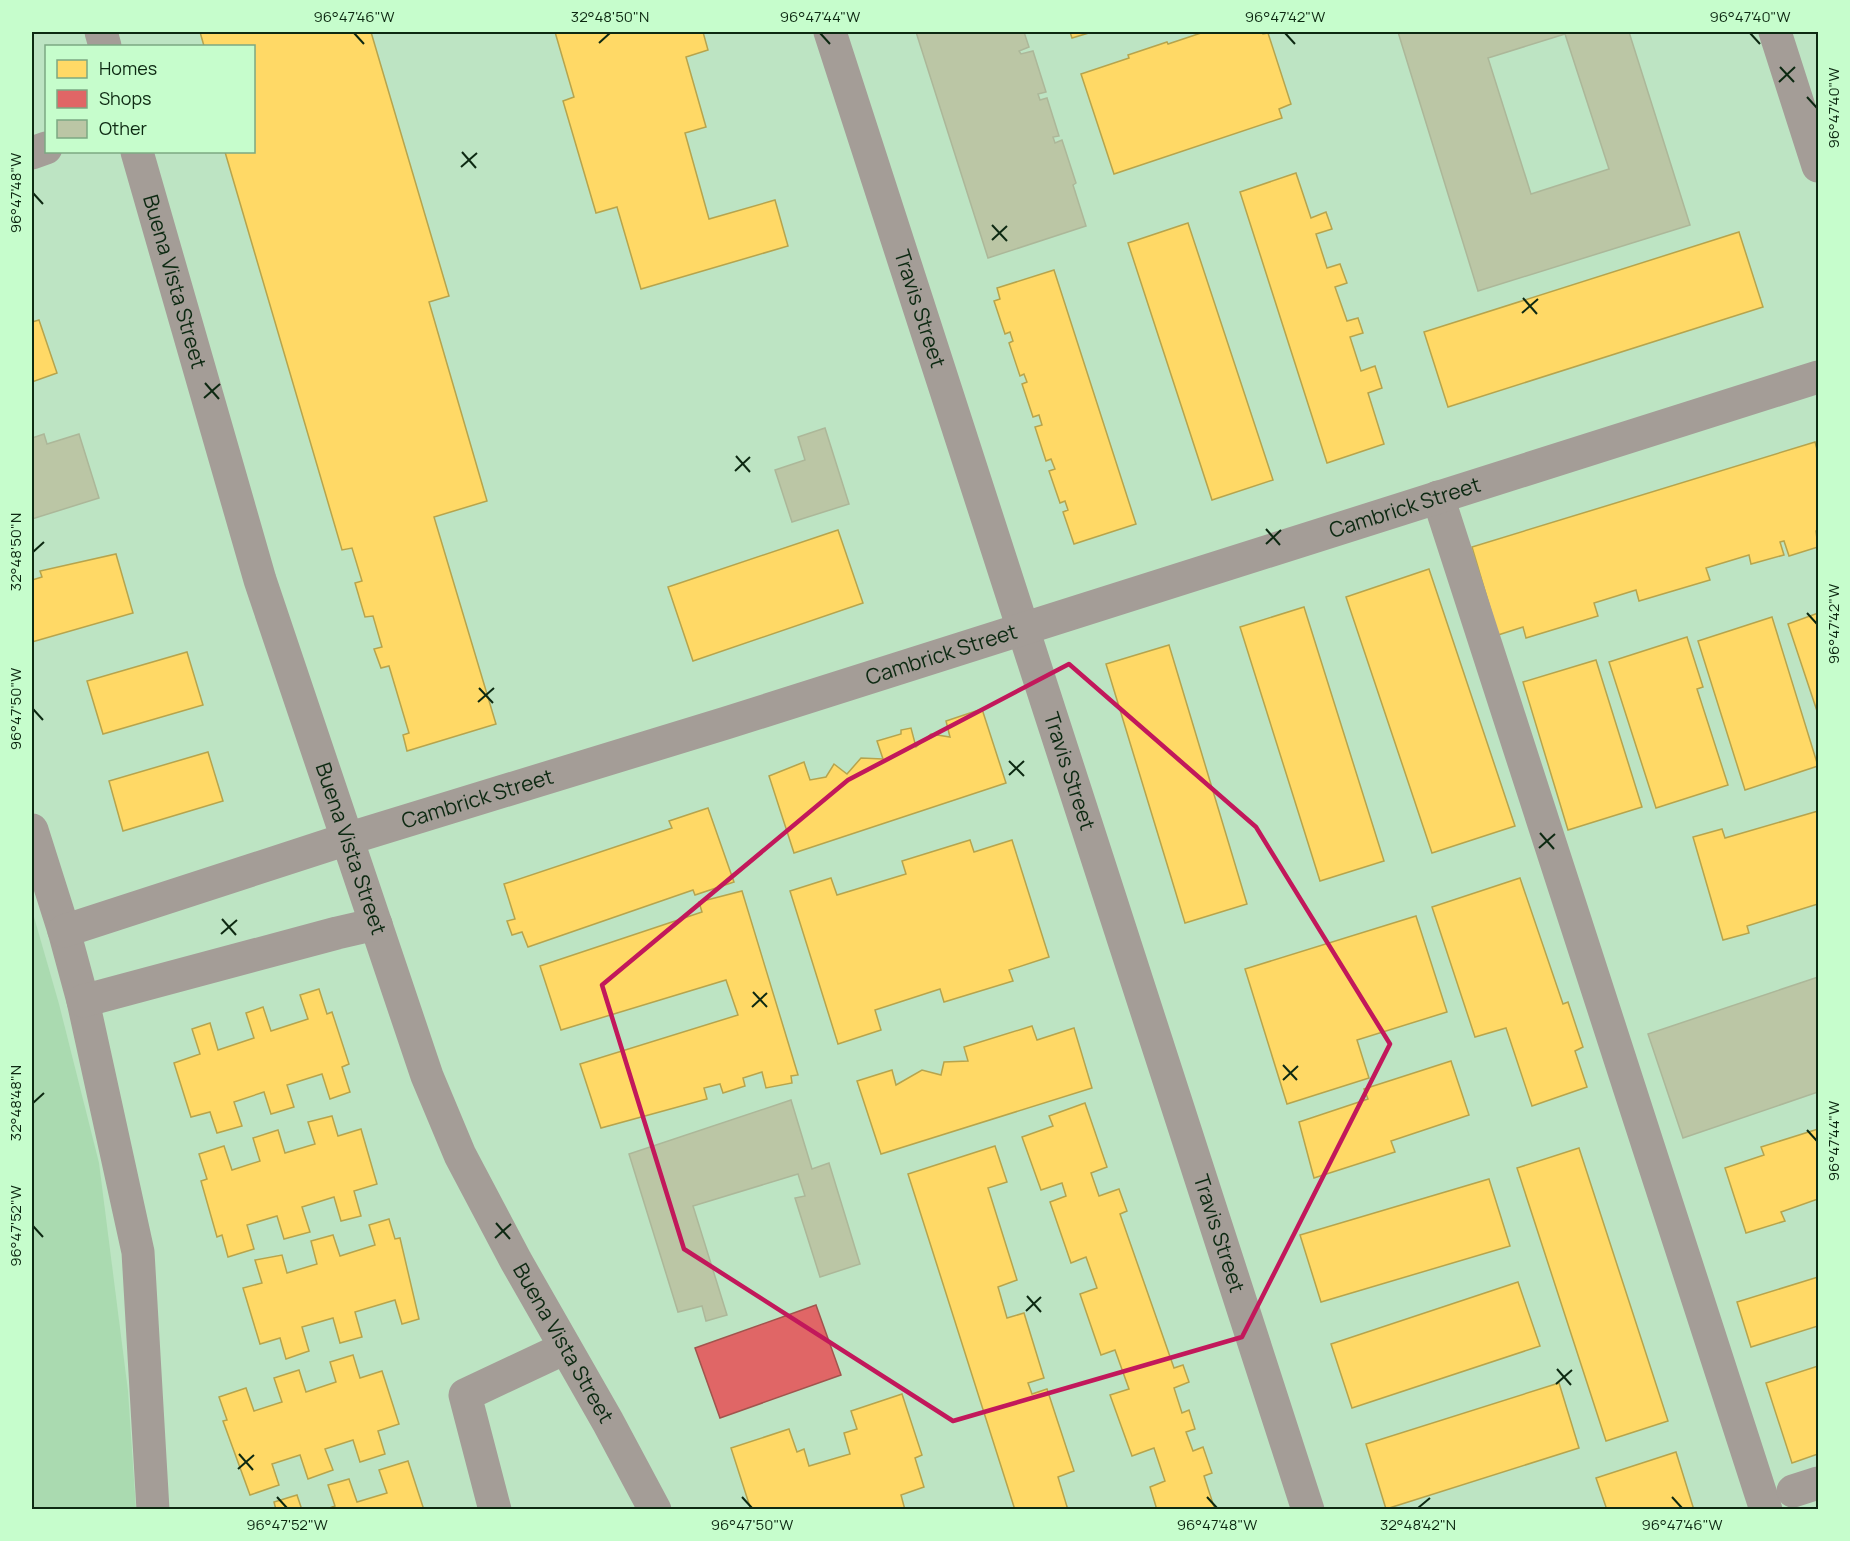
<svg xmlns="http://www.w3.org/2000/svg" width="1850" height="1541" font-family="Manrope,sans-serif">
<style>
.green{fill:#aadab0}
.homes{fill:#ffd966;stroke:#b6a44d;stroke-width:1.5}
.shops{fill:#e06666;stroke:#a1544d;stroke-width:1.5}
.building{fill:#bbc6a5;stroke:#acb799;stroke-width:1.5;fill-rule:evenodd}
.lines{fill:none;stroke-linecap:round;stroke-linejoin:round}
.minor{stroke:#a49d97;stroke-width:33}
.marked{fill:none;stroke:#c2185b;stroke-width:4.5;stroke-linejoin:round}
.ticks{fill:none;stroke:#0d2912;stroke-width:2}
.labels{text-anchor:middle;stroke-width:6;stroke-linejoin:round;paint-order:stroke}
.street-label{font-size:21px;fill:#0d2912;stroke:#c6fdcc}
.neatline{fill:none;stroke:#0d2912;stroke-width:2}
.ticks-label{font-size:15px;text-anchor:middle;fill:#0d2912}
</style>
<rect width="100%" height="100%" fill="#bde4c3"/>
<path class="green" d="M32 910 59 1004 99 1163 128 1391 136 1509H32Z"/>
<g class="homes">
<path d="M200 32H371L449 296 429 302 487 501 434 517 496 724 407 751 403 735 409 733 389 666 381 668 374 649 382 647 373 616 365 617 355 583 362 581 352 548 342 550 225 152H254V46H204Z"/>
<path d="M555 32H703L708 50 686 57 706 127 685 133 709 219 775 200 788 246 641 289 617 207 596 213 563 101 574 97Z"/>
<path d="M1070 32H1092L1072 38Z"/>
<path d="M1204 32H1262L1263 34 1268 33 1291 104 1279 109 1282 118 1114 174 1081 74 1129 58 1128 55 1167 42 1168 44Z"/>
<path d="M1296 173 1311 218 1326 212 1332 229 1316 234 1327 268 1340 264 1347 283 1335 287 1347 321 1358 318 1363 333 1350 337 1361 371 1375 366 1382 388 1368 393 1384 444 1327 463 1240 192Z"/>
<path d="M1188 223 1273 480 1212 500 1128 243Z"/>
<path d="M1739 232 1763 307 1448 407 1424 332Z"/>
<path d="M1054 270 1136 524 1074 544 1063 512 1068 510 1065 501 1060 503 1049 471 1055 469 1051 459 1046 461 1035 427 1042 425 1039 415 1033 417 1022 384 1027 382 1024 374 1020 376 1009 343 1013 341 1010 332 1005 334 994 301 1000 299 997 288Z"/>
<path d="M39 320 57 373 32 382V322Z"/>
<path d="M1815 442 1818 453V530L1816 531 1818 547 1789 556 1784 541 1780 542 1784 555 1751 564 1749 555 1706 568 1710 580 1639 601 1636 590 1594 603 1598 616 1526 638 1523 627 1498 635 1472 547Z"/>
<path d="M838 530 863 603 693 661 668 587Z"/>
<path d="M116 554 133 613 32 642V580L42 577 40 571Z"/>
<path d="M1429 569 1515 826 1432 853 1346 597Z"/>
<path d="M1304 607 1384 861 1320 881 1240 627Z"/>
<path d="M1818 613V714L1788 624Z"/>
<path d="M1772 617 1818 766 1745 790 1698 641Z"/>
<path d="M1687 637 1703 687 1697 689 1728 785 1656 808 1609 662Z"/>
<path d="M1169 645 1247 904 1185 923 1106 664Z"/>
<path d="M187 652 203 705 103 734 87 681Z"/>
<path d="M1596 660 1642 807 1568 830 1523 682Z"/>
<path d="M982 709 1006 783 794 853 769 776 804 762 810 780 826 777 834 764 847 774 861 758 883 759 877 741 901 734V730L911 728 916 747 931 734 950 737 946 721Z"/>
<path d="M208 752 223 801 123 831 109 781Z"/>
<path d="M708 808 734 882 695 895 693 890 528 947 522 932 512 935 507 921 515 919 504 884 672 828 669 821Z"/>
<path d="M1818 811V904L1747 926 1749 933 1723 940 1693 837 1722 829 1725 838Z"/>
<path d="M970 840 974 852 1012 840 1049 957 1009 970 1013 981 944 1002 940 989 875 1010 881 1030 838 1044 790 891 831 878 837 895 906 874 902 861Z"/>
<path d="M1520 878 1563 1004 1568 1002 1583 1047 1575 1051 1587 1087 1532 1106 1506 1028 1475 1037 1432 907Z"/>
<path d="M742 891 798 1075 791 1076 792 1083 766 1088 762 1072 743 1078 745 1086 723 1093 720 1084 704 1088 707 1099 601 1128 580 1064 738 1015 726 980 561 1030 540 966 702 912 699 902Z"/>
<path d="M1416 916 1447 1012 1357 1040 1369 1078 1287 1104 1245 969Z"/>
<path d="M319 989 327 1014 332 1012 349 1064 342 1067 350 1092 330 1099 322 1074 287 1085 294 1107 271 1114 264 1092 234 1102 242 1126 217 1133 210 1112 191 1117 174 1063 200 1054 192 1029 210 1023 218 1050 254 1038 246 1013 263 1007 271 1031 308 1019 300 995Z"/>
<path d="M1032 1026 1037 1040 1074 1028 1092 1088 881 1154 857 1081 892 1070 896 1085 922 1070 941 1075 944 1062 968 1061 964 1047Z"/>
<path d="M1451 1061 1469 1115 1391 1141 1395 1152 1314 1178 1299 1122 1368 1099 1364 1089Z"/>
<path d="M1085 1103 1107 1167 1091 1173 1099 1196 1119 1189 1127 1211 1120 1214 1174 1368 1183 1365 1189 1382 1174 1388 1182 1413 1189 1410 1195 1429 1186 1432 1193 1451 1203 1447 1212 1473 1204 1476 1215 1510H1157L1150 1487 1165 1481 1154 1448 1132 1456 1110 1395 1129 1389 1115 1350 1101 1355 1080 1294 1097 1288 1086 1257 1071 1263 1050 1202 1066 1196 1062 1183 1041 1190 1022 1137 1053 1126 1049 1116Z"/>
<path d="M332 1116 338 1136 361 1129 377 1184 354 1191 361 1216 341 1221 334 1197 302 1207 310 1232 284 1239 277 1216 247 1225 254 1249 228 1257 222 1235 217 1237 201 1181 207 1179 199 1154 224 1146 232 1170 260 1161 253 1138 278 1130 285 1153 315 1144 308 1122Z"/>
<path d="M1818 1129V1199L1781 1212 1785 1221 1746 1233 1725 1168 1764 1155 1761 1147Z"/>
<path d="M995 1146 1007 1182 988 1188 1017 1280 998 1287 1007 1318 1024 1313 1044 1378 1028 1383 1032 1394 1047 1389 1074 1471 1058 1477 1068 1510H1015L908 1174Z"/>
<path d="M1579 1148 1668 1421 1606 1441 1517 1168Z"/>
<path d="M1489 1179 1510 1246 1321 1302 1300 1235Z"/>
<path d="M389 1219 395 1239 400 1238 419 1319 402 1324 395 1300 355 1312 362 1337 340 1343 333 1318 302 1327 309 1351 286 1359 280 1338 260 1344 243 1288 262 1283 255 1260 282 1255 287 1273 317 1264 311 1241 333 1235 340 1256 375 1245 369 1225Z"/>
<path d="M1818 1277V1326L1751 1347 1737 1302Z"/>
<path d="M1518 1282 1540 1346 1352 1408 1331 1344Z"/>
<path d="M353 1355 360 1378 382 1371 399 1424 378 1431 385 1454 360 1462 353 1440 325 1449 333 1470 308 1479 300 1455 272 1464 279 1485 250 1495 223 1421 227 1420 219 1397 246 1388 254 1411 282 1402 274 1378 299 1370 306 1392 336 1382 330 1362Z"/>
<path d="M1818 1366V1454L1792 1463 1766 1383Z"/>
<path d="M1559 1383 1579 1448 1386 1509 1366 1444Z"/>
<path d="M902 1394 922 1455 915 1458 924 1487 901 1495 905 1510H751L731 1448 789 1429 797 1452 804 1449 809 1466 850 1454 844 1433 857 1429 851 1411Z"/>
<path d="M1676 1452 1694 1510H1607L1596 1478Z"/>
<path d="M408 1461 424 1510H324L335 1506 328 1485 349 1479 357 1502 387 1493 379 1470Z"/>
<path d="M297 1495 302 1510H276L274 1502Z"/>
</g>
<path class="shops" d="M816 1305 841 1375 720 1418 695 1348Z"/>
<g class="building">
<path d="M916 32H1024L1029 47 1019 51 1021 54 1033 51 1046 92 1038 94 1040 100 1047 98 1059 136 1053 137 1055 143 1062 140 1076 183 1073 185 1086 226 988 258Z"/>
<path d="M1398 32H1629L1690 225 1478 291ZM1565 34 1609 169 1531 194 1488 58Z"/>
<path d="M825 428 849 504 792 522 775 470 805 460 798 437Z"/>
<path d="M44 434 47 444 79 434 99 498 32 519V438Z"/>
<path d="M1818 977V1092L1683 1138 1648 1034Z"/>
<path d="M791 1100 812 1169 829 1163 860 1264 820 1277 795 1198 805 1196 798 1174 693 1206 727 1315 706 1321 702 1306 678 1312 629 1154Z"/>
</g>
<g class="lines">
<g class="minor">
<path d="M101 32 105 46"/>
<path id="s1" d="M830 32 1308 1510"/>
<path d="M1775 32 1818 166"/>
<path id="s2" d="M137 152 260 580 427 1076 460 1155 516 1261 608 1422 655 1510"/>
<path d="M32 153 46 148"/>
<path d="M1438 497 1766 1510"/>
<path d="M32 830 64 931 83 1001 138 1252 153 1510"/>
<path id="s3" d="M64 931 347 839 726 723 1818 377"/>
<path d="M83 1001 337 933 376 924"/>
<path d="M1793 1491 1818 1483"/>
<path d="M495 1510 465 1395 565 1348"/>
</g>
</g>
<path class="marked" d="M1069 664 1256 827 1390 1044 1242 1337 953 1421 684 1249 602 985 848 780Z"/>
<path class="ticks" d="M354 33 364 44M820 33 830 44M1285 33 1295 44M1750 33 1760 44M599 43 610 33M1780 67 1794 82M1779 82 1795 67M1807 97 1817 108M462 152 476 168M461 167 477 153M33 193 43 204M992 225 1007 241M992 240 1007 226M1523 298 1537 314M1522 313 1538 299M205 383 219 399M204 398 220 384M736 456 750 472M735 471 750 457M1266 529 1280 545M1266 544 1281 530M33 552 44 542M1807 613 1817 624M479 688 493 703M478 702 494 688M33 709 43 720M1009 761 1024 776M1009 775 1024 761M1540 833 1554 849M1539 848 1555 834M222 919 236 935M221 934 237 920M753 992 767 1007M752 1007 767 993M1283 1065 1297 1080M1283 1080 1298 1066M33 1103 44 1093M1807 1130 1817 1141M496 1223 510 1239M33 1226 43 1237M495 1238 511 1224M1027 1296 1041 1312M1026 1311 1041 1297M1557 1369 1571 1385M1556 1384 1572 1370M239 1454 253 1470M238 1469 254 1455M277 1497 287 1508M742 1497 752 1508M1207 1497 1217 1508M1672 1497 1682 1508M1418 1508 1430 1498"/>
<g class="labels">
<g class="street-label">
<text dy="7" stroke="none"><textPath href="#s2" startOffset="135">Buena Vista Street</textPath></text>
<text dy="7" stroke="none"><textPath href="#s1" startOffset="291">Travis Street</textPath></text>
<text dy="7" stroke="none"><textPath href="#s3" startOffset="1406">Cambrick Street</textPath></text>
<text dy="7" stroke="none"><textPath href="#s3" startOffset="920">Cambrick Street</textPath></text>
<text dy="7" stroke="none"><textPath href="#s1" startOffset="777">Travis Street</textPath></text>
<text dy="7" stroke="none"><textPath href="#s3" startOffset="434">Cambrick Street</textPath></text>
<text dy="7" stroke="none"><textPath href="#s2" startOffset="729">Buena Vista Street</textPath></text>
<text dy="7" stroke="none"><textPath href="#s1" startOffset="1263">Travis Street</textPath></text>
<text dy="7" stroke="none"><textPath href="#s2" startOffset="1269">Buena Vista Street</textPath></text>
</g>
</g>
<rect width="1850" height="1541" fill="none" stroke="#c6fdcc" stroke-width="66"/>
<rect x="45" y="45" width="210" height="108" fill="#c6fdcc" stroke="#7ca882" stroke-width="1.5"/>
<rect x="57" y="60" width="30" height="18" fill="#ffd966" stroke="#7ca882" stroke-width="1.5"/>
<text x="99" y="75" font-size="18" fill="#0d2912">Homes</text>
<rect x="57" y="90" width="30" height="18" fill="#e06666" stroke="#7ca882" stroke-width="1.5"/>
<text x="99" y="105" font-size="18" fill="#0d2912">Shops</text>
<rect x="57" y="120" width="30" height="18" fill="#bbc6a5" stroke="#7ca882" stroke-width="1.5"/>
<text x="99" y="135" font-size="18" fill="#0d2912">Other</text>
<rect x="33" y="33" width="1784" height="1475" class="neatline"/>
<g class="ticks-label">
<text x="354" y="22">96°47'46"W</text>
<text x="610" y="22">32°48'50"N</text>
<text x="820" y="22">96°47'44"W</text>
<text x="1285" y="22">96°47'42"W</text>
<text x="1750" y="22">96°47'40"W</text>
<text transform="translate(1834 108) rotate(-90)" y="5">96°47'40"W</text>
<text transform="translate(16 193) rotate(-90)" y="5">96°47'48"W</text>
<text transform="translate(16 552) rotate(-90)" y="5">32°48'50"N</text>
<text transform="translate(1834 624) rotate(-90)" y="5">96°47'42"W</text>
<text transform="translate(16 709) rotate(-90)" y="5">96°47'50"W</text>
<text transform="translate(16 1103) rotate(-90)" y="5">32°48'48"N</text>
<text transform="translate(1834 1141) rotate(-90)" y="5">96°47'44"W</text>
<text transform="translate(16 1226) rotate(-90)" y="5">96°47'52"W</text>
<text x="287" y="1530">96°47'52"W</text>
<text x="752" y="1530">96°47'50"W</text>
<text x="1217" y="1530">96°47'48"W</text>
<text x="1418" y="1530">32°48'42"N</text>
<text x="1682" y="1530">96°47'46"W</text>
</g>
</svg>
